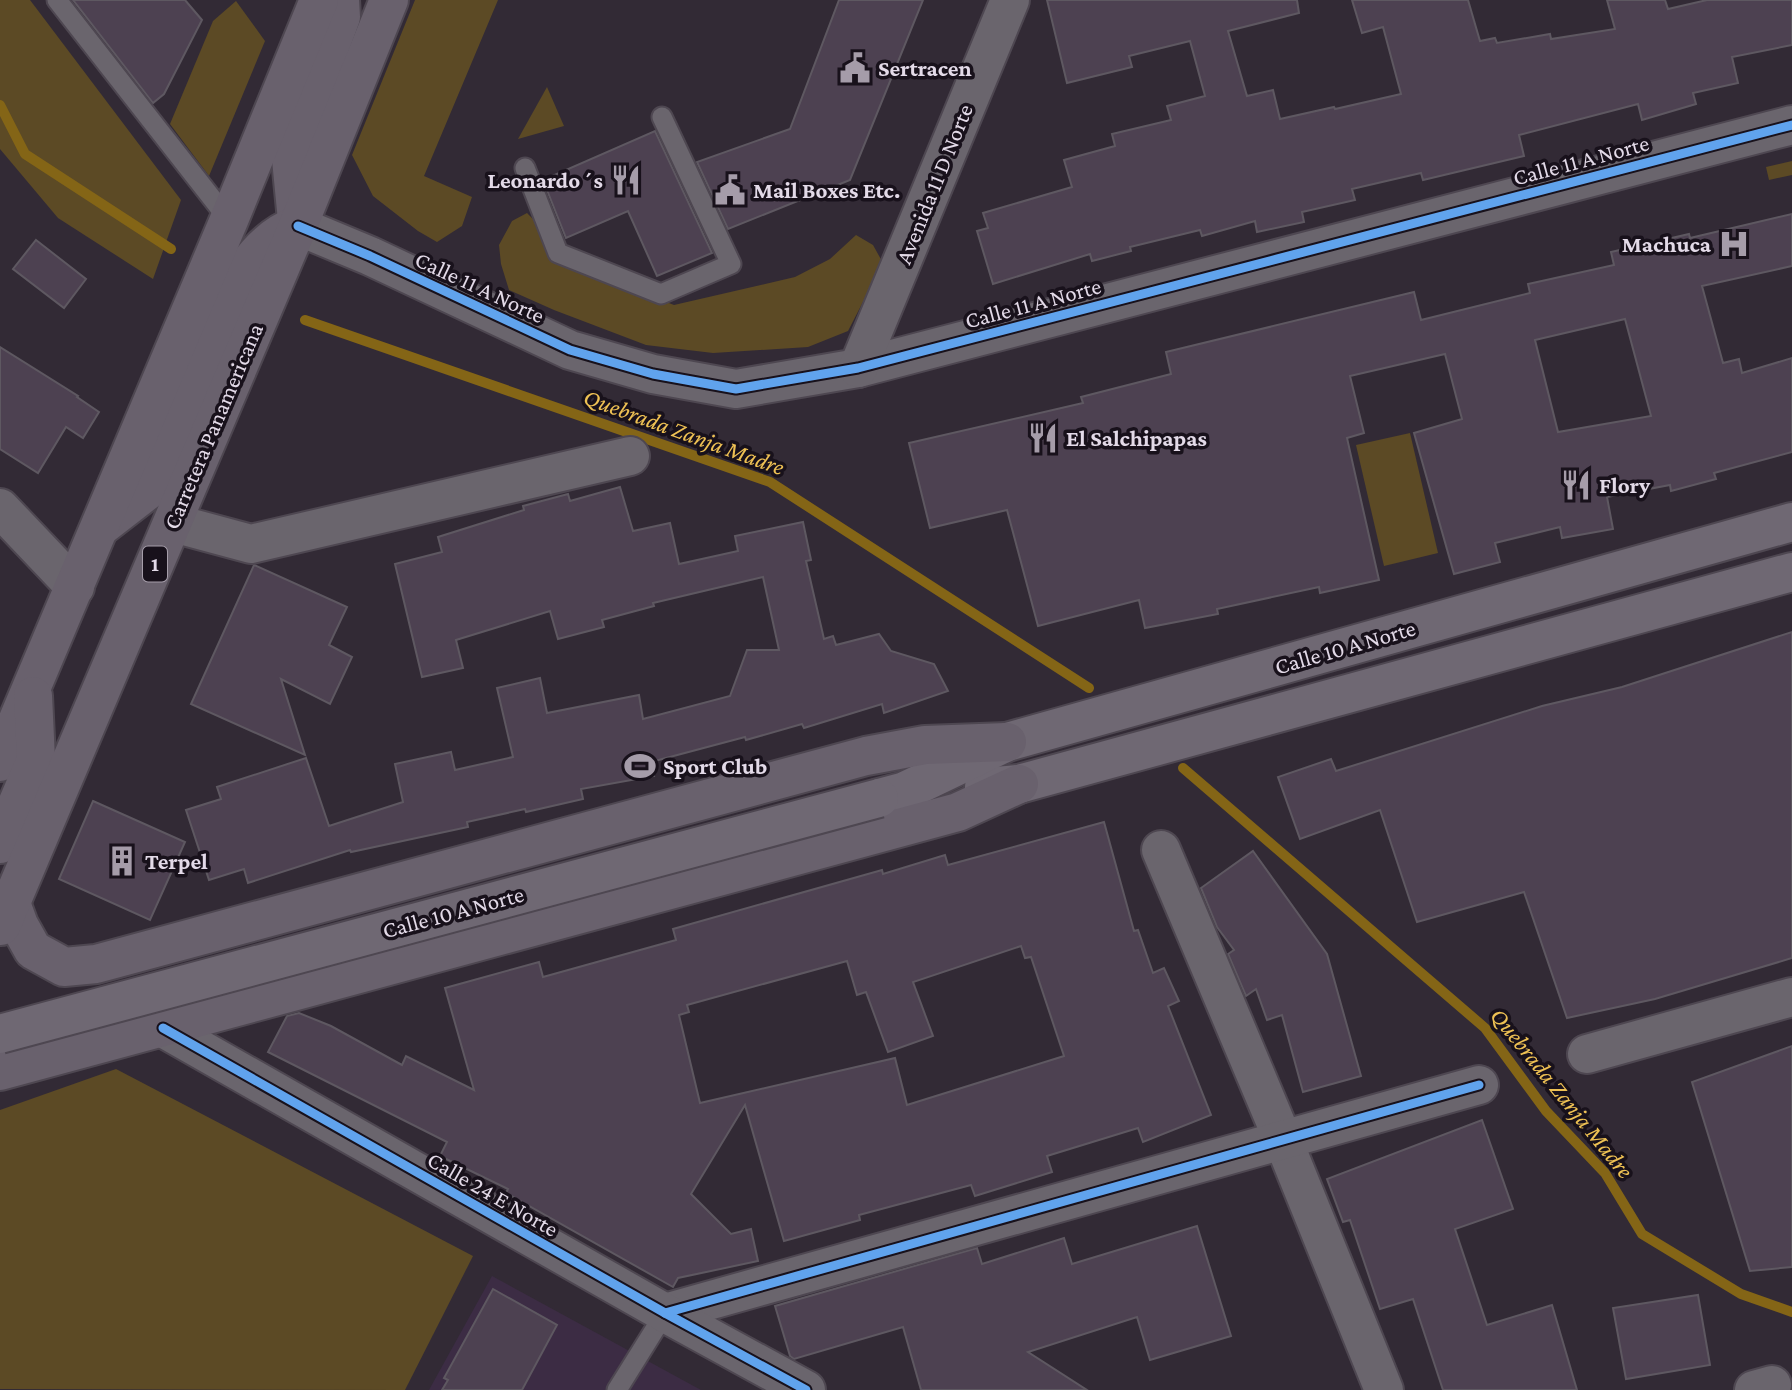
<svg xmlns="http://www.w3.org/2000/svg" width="1792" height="1390" font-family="'Crimson Pro',serif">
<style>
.built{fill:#3c2c44}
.green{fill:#5c4a25}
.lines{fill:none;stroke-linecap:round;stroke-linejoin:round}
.stream{stroke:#846516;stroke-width:10}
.building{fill:#4d4151;stroke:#5e5861;stroke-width:2;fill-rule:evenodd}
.lane-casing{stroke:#4e4751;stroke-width:23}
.street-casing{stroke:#4e4751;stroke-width:42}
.secondary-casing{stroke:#4e4751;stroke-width:42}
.primary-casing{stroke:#4e4751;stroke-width:42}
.highway-casing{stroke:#4e4751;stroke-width:42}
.lane{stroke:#6a656d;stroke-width:19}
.street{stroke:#6a656d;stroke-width:38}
.secondary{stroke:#6a656d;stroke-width:38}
.primary{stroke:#6f6873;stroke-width:38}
.highway{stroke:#69616d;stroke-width:38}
.primary-bridge-casing{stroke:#4e4751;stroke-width:42;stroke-linecap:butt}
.primary-bridge{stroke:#6f6873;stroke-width:38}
.cycleway-casing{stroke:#18111b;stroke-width:13}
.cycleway{stroke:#60a3ed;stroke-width:9}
.labels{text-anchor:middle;stroke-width:7;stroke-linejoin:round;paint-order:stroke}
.shield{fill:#18111b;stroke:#a69eaa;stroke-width:2}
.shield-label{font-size:21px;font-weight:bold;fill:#e3dae8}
.poi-label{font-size:23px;font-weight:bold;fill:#e3dae8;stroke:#18111b;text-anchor:start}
.street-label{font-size:23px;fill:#e3dae8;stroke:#18111b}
.water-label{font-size:24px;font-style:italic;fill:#eec154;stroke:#18111b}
</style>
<rect width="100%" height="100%" fill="#322a35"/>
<path class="built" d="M492 1276 701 1390H429Z"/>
<g class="green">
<path d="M0 0H30L181 200 153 279 58 218 0 149Z"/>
<path d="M415 0H498L424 176 472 197 462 226 437 242 418 231 373 196 352 155Z"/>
<path d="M236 1 265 41 209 176 170 124 213 21Z"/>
<path d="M547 87 564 126 518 139Z"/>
<path d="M1792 161V175L1769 180 1766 167Z"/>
<path d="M527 213 537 223 553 258 674 305 795 277 830 259 856 235 873 245 883 263 848 331 808 347 713 353 646 345 554 310 509 290 501 264 499 245 512 221Z"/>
<path d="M1410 433 1438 553 1384 566 1356 445Z"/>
<path d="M116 1069 473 1256 405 1390 0 1389V1110Z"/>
</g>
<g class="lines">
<g class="stream">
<path d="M0 105 25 154 171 249"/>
<path d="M305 320 770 482 1089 688"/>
<path d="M1183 768 1485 1028 1546 1111 1605 1173 1642 1234 1741 1294 1792 1312"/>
</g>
</g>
<g class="building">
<path d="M73 0H185L202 20 164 94 153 103Z"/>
<path d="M839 0H923L850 180 728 229 697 162 790 129Z"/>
<path d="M1047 0H1297L1299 13 1228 31 1247 96 1273 90 1280 119 1334 107 1335 109 1401 94 1383 27 1362 33 1352 0H1468L1480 41 1495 38 1497 43 1550 34 1551 39 1615 29 1607 0H1665L1668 9 1707 0H1792V45L1732 57 1738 83 1693 93 1696 104 1642 120 1638 104 1519 135 1524 156 1423 180 1421 173 1352 189 1355 200 1302 212 1304 222 1257 232 1255 221 1202 236 1200 230 1130 247 1131 251 1092 261 1090 254 993 284 977 231 988 228 983 213 1072 187 1064 160 1115 146 1112 134 1171 120 1167 106 1205 96 1190 41 1129 56 1132 67 1067 83Z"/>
<path d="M655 131 712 253 657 276 628 211 566 238 543 180Z"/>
<path d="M1792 214V266L1702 286 1723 363 1739 359 1742 373 1792 358V452L1714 473 1716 479 1671 491 1670 485 1607 497 1613 529 1562 538 1560 527 1495 543 1500 562 1454 574 1414 433 1462 419 1445 354 1350 376 1364 433 1347 438 1379 580 1320 593 1319 587 1217 609 1218 614 1145 628 1139 600 1038 626 1007 510 930 528 909 443 1083 403 1081 397 1171 374 1166 352 1414 292 1421 320 1530 293 1528 284 1614 265 1611 252 1689 234 1690 238ZM1625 319 1651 416 1558 432 1535 340Z"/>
<path d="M36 240 86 279 64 308 13 269Z"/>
<path d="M0 347 78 396 77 397 99 412 83 438 66 427 38 473 0 449Z"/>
<path d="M620 487 633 531 670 523 679 564 738 551 735 536 803 522 811 560 806 561 824 639 833 636 836 645 879 634 891 651 934 664 948 691 884 713 882 704 804 728 802 724 746 740 745 737 651 762 654 776 581 789 583 799 526 812 525 809 467 822 468 827 351 852 350 850 248 883 244 869 209 880 186 810 221 799 217 787 306 758 329 826 403 802 395 764 451 752 455 770 513 757 497 688 540 678 547 713 639 695 643 719 730 696 747 650H779L763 577 653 603 654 606 602 620 604 627 558 639 550 611 456 640 463 668 422 677 395 564 442 552 438 537 524 510 523 506 568 494 570 501Z"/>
<path d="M254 565 347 607 329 645 352 657 330 704 281 679 305 755 191 704Z"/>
<path d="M1792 632V958L1655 999 1567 1018 1524 892 1417 922 1380 810 1300 839 1278 777 1331 759 1336 771 1542 706 1622 687Z"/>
<path d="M93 801 185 842 150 920 59 879Z"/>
<path d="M1104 822 1134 931 1138 930 1153 973 1164 968 1179 1001 1168 1006 1211 1115 1143 1142 1138 1128 1047 1156 1052 1172 975 1196 971 1185 859 1215 860 1220 784 1241 745 1105 691 1194 731 1234 751 1229 758 1261 678 1278 673 1287 506 1193 508 1189 440 1156 447 1142 268 1052 287 1016 299 1013 331 1026 402 1065 406 1056 474 1090 445 988 539 962 543 977 676 940 673 929 882 870 883 874 945 855 948 865ZM1021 946 1025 958 1031 957 1064 1056 907 1105 895 1058 700 1103 679 1015 689 1012 687 1005 847 961 857 995 866 992 888 1052 933 1036 913 982Z"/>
<path d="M1253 851 1327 954 1361 1076 1303 1092 1282 1015 1267 1020 1256 989 1246 996 1228 954 1234 950 1217 927 1201 888Z"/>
<path d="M1792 1046V1267L1750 1271 1692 1082Z"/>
<path d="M1482 1120 1513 1209 1455 1229 1487 1325 1552 1305 1577 1390H1443L1413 1299 1380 1309 1350 1220 1343 1222 1327 1179Z"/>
<path d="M1197 1226 1231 1336 1150 1360 1137 1317 1028 1352 1087 1390H921L903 1327 794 1359 790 1356 775 1306 977 1248 982 1264 1064 1238 1072 1264Z"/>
<path d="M493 1289 557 1325 522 1390H442L448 1380 444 1378Z"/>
<path d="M1698 1295 1710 1365 1626 1379 1613 1308Z"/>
</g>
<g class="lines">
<g class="lane-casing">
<g id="lane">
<path d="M57 0 229 220"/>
<path d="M525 168 558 253 661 294 731 264 662 117"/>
<path d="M617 1390 665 1313"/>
</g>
</g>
<g class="street-casing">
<g id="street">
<path d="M298 226 370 256 570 350 653 374 736 389 858 368 1792 125"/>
<path d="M858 368 1010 0"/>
<path d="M0 508 75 587"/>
<path d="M173 523 251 544 630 456"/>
<path d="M1161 850 1283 1140 1384 1390"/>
<path d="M1587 1054 1792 997"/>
<path d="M665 1313 1479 1085"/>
<path d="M1754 1390 1772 1385"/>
</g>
</g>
<g class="secondary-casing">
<path id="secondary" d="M163 1028 665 1313 806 1390"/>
</g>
<g class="primary-casing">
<g id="primary">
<path d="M984 787 1019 784 1792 572"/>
<path d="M879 798 905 791 1007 742 1792 522"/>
</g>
</g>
<g class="highway-casing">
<g id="highway">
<path d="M297 220 291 159 296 139 341 17 340 0"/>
<path d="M103 525 152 487 229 294C245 267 265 237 296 226"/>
<path d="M0 762 229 220 319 0"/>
<path d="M0 844 36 760 33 696"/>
<path d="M11 903 19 925 33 950 64 967 96 964 866 756 925 745 1007 742"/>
<path d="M1 926 298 226 389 0"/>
<path d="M0 1071 958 812 1019 784"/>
</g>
</g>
<use href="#lane" class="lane"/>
<use href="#street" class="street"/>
<use href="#secondary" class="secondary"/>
<use href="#primary" class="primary"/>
<use href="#highway" class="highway"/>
<g class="primary-bridge-casing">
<path id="primary-bridge" d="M0 1034 879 798"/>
</g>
<use href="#primary-bridge" class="primary-bridge"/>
<g class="cycleway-casing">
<g id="cycleway">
<path d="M298 226 370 256 570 350 653 374 736 389 858 368 1792 125"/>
<path d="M163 1028 665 1313 806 1390"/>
<path d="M665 1313 1479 1085"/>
</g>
</g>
<use href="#cycleway" class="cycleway"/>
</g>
<defs>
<g id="civic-bare" transform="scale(2.415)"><path d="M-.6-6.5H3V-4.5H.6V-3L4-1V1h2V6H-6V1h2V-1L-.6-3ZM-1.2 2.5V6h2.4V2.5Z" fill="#a59ca9" stroke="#18111b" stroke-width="2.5" paint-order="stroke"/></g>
<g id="restaurant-bare" transform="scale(2.415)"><path d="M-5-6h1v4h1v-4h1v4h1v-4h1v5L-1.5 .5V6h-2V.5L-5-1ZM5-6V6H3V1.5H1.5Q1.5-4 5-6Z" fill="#a59ca9" stroke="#18111b" stroke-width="2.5" paint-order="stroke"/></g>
<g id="hospital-bare" transform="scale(2.415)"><path d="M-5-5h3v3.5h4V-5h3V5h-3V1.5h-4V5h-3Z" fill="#a59ca9" stroke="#18111b" stroke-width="2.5" paint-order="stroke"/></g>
<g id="stadium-bare" transform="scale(2.415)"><path d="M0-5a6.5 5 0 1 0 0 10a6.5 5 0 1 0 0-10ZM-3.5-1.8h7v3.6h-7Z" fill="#a59ca9" stroke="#18111b" stroke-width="2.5" paint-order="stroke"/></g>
<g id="building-bare" transform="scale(2.415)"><path d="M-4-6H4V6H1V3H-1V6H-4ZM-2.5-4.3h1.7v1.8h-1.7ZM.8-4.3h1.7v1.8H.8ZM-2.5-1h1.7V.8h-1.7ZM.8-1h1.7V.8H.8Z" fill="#a59ca9" stroke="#18111b" stroke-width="2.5" paint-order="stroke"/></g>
</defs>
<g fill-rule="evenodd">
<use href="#civic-bare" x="855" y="68"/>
<use href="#restaurant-bare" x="626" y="180"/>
<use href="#civic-bare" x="730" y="190"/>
<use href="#hospital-bare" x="1734" y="244"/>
<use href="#restaurant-bare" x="1043" y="438"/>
<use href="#restaurant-bare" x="1576" y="485"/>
<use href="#stadium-bare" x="640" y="766"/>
<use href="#building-bare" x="122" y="861"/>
</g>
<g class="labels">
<rect class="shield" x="143" y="546.5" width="24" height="35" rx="5"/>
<g class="shield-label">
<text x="155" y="571">1</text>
</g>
<g class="poi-label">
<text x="878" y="76">Sertracen</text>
<text x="603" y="188" text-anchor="end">Leonardo´s</text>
<text x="753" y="198">Mail Boxes Etc.</text>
<text x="1711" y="252" text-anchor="end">Machuca</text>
<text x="1066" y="446">El Salchipapas</text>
<text x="1599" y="493">Flory</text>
<text x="663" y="774">Sport Club</text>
<text x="145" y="869">Terpel</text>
</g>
<g class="street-label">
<text transform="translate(1581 160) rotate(-15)" y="8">Calle 11 A Norte</text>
<text transform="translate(934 184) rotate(-68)" y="8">Avenida 11 D Norte</text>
<text transform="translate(480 287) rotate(25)" y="8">Calle 11 A Norte</text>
<text transform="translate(1033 303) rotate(-15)" y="8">Calle 11 A Norte</text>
<text transform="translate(213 426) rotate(-67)" y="8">Carretera Panamericana</text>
<text transform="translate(1345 647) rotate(-16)" y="8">Calle 10 A Norte</text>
<text transform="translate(453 912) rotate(-15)" y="8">Calle 10 A Norte</text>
<text transform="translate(493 1194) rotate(30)" y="8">Calle 24 E Norte</text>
</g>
<g class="water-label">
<text transform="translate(684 432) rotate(20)" y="8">Quebrada Zanja Madre</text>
<text transform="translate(1562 1093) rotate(51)" y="8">Quebrada Zanja Madre</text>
</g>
</g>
</svg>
